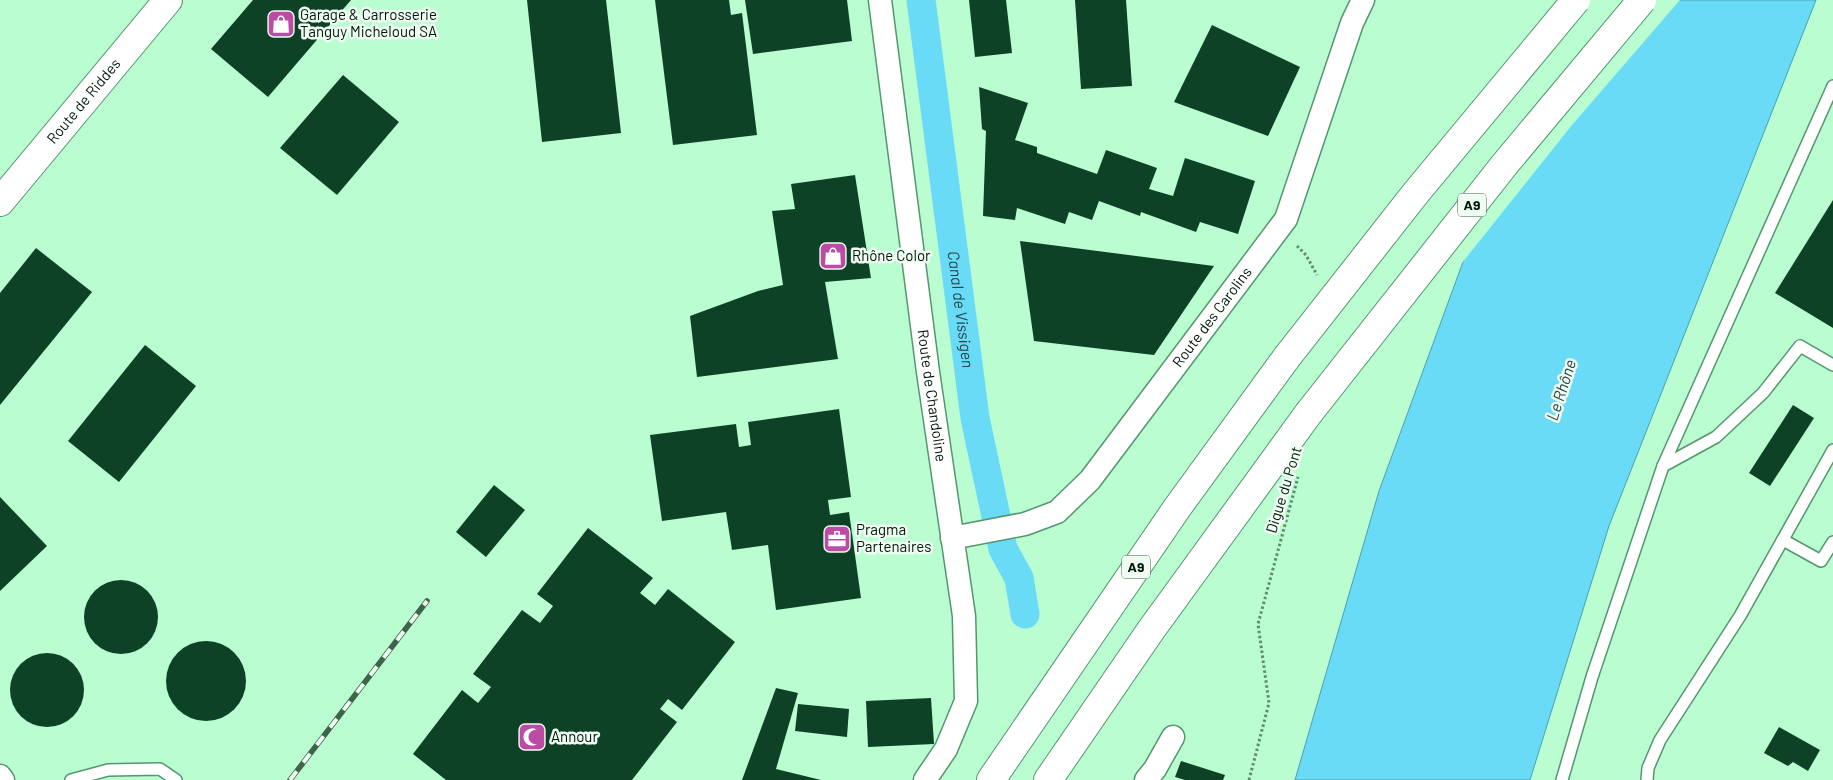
<svg xmlns="http://www.w3.org/2000/svg" width="1833" height="780" font-family="Barlow,sans-serif">
<style>
.water{fill:#69dbf6;stroke:#4aa0af}
.pier{fill:#b9fdd1}
.lines{fill:none;stroke-linecap:round;stroke-linejoin:round}
.canal{stroke:#69dbf6;stroke-width:29}
.building{fill:#0d4227}
.service-casing{stroke:#54966e;stroke-width:14}
.minor-casing{stroke:#54966e;stroke-width:25}
.tertiary-casing{stroke:#54966e;stroke-width:30}
.motorway-casing{stroke:#54966e;stroke-width:30}
.path{stroke:#5e8c6f;stroke-width:3;stroke-dasharray:2.5 2.5;stroke-linecap:butt}
.service{stroke:#fff;stroke-width:11}
.minor{stroke:#fff;stroke-width:22}
.tertiary{stroke:#fff;stroke-width:28}
.motorway{stroke:#fff;stroke-width:28}
.rail-casing{stroke:#3e644b;stroke-width:5.5}
.rail{stroke:#eefcf2;stroke-width:4;stroke-dasharray:11;stroke-linecap:butt}
.motorway-bridge-casing{stroke:#54966e;stroke-width:30;stroke-linecap:butt}
.motorway-bridge{stroke:#fff;stroke-width:28}
.labels{text-anchor:middle;stroke-width:5;stroke-linejoin:round;paint-order:stroke}
.shield{fill:#eefcf2;stroke:#475c4e;stroke-width:1}
.shield-label{font-size:14px;font-weight:bold;fill:#001708}
.poi-label{font-size:15px;fill:#001708;stroke:#eefcf2;text-anchor:start}
.street-label{font-size:15px;fill:#001708;stroke:#eefcf2}
.water-label{font-size:16px;font-style:italic;fill:#264046;stroke:#eefcf2}
</style>
<rect width="100%" height="100%" fill="#b9fdd1"/>
<path class="water" d="M1559 0H1816L1609 526 1530 780H1295L1379 491Z"/>
<path class="pier" d="M1556 0H1680L1572 125 1458 268Z"/>
<g class="lines">
<path class="canal" id="s1" d="M921 0 975 418 1003 549 1019 578 1025 614"/>
</g>
<g class="building">
<path d="M253 0H351L268 97 211 49Z"/>
<path d="M527 0H606L621 133 542 142Z"/>
<path d="M655 0H729L731 15 742 13 757 135 673 145Z"/>
<path d="M745 0H847L852 41 753 54Z"/>
<path d="M969 0H1006L1012 53 975 57Z"/>
<path d="M1075 0H1126L1132 86 1081 89Z"/>
<path d="M1212 25 1300 67 1268 136 1174 102Z"/>
<path d="M343 75 399 122 337 195 280 148Z"/>
<path d="M979 87 1028 103 1015 140 1037 147V153L1097 174 1106 150 1157 168 1149 189 1173 196 1185 158 1255 181 1238 234 1200 222 1196 232 1141 212 1140 216 1099 201 1092 220 1069 212 1065 224 1017 208 1015 220 983 216 986 131 982 129Z"/>
<path d="M855 175 871 278 825 282 838 359 697 377 690 316 758 291 783 285 772 211 795 209 791 184Z"/>
<path d="M1833 200V328L1775 293Z"/>
<path d="M1020 241 1214 266 1154 355 1034 341Z"/>
<path d="M36 248 92 292 0 405V293Z"/>
<path d="M145 345 196 386 119 482 68 441Z"/>
<path d="M1793 405 1814 418 1770 486 1749 473Z"/>
<path d="M839 409 851 497 828 500 830 515 849 512 861 598 776 610 768 545 732 550 726 512 662 521 650 435 736 424 739 447 751 445 748 422Z"/>
<path d="M494 485 525 510 486 557 456 532Z"/>
<path d="M0 497 47 546 0 591Z"/>
<path d="M588 528 653 578 640 593 655 605 668 589 735 642 682 710 668 699 660 709 677 722 632 780H446L413 754 462 690 478 703 491 687 473 674 522 610 540 623 553 606 537 594Z"/>
<circle cx="121" cy="617" r="37"/>
<circle cx="206" cy="681" r="40"/>
<circle cx="47" cy="690" r="37"/>
<path d="M776 688 798 693 776 769 821 780H742Z"/>
<path d="M931 698 934 744 868 747 866 701Z"/>
<path d="M798 704 849 709 847 737 795 731Z"/>
<path d="M1779 727 1820 750 1808 771 1793 762 1788 766 1764 753Z"/>
<path d="M1181 761 1225 775 1223 780H1185L1175 777Z"/>
</g>
<g class="lines">
<g class="service-casing">
<g id="service">
<path d="M1663 466 1833 86"/>
<path d="M1783 540 1821 561 1833 542"/>
<path d="M71 780 108 770 160 769 176 780"/>
<path d="M1562 780 1592 677 1663 466 1716 437 1763 393 1800 346 1833 365"/>
<path d="M1647 780 1648 768 1660 740 1740 616 1833 450"/>
</g>
</g>
<g class="minor-casing">
<g id="minor">
<path id="s2" d="M880 0 928 372 964 616 966 701 946 749 925 780"/>
<path id="s3" d="M952 538 1025 524 1057 512 1090 480 1286 219 1352 23 1363 0"/>
<path d="M0 776 3 780"/>
<path d="M1146 780 1155 769 1173 737"/>
</g>
</g>
<g class="tertiary-casing">
<g id="tertiary">
<path id="s4" d="M0 202 168 0"/>
</g>
</g>
<g class="motorway-casing">
<g id="motorway">
<path d="M991 780 1177 508 1287 357"/>
<path d="M1048 780 1151 630 1308 414"/>
</g>
</g>
<g class="path">
<path d="M1297 246 1306 255 1317 275"/>
<path d="M1249 780 1269 703 1258 624 1298 477"/>
</g>
<use href="#service" class="service"/>
<use href="#minor" class="minor"/>
<use href="#tertiary" class="tertiary"/>
<use href="#motorway" class="motorway"/>
<g class="rail-casing">
<path id="rail" d="M290 780 427 601"/>
</g>
<use href="#rail" class="rail"/>
<g class="motorway-bridge-casing">
<g id="motorway-bridge">
<path d="M1287 357 1415 194 1576 0"/>
<path d="M1308 414 1505 164 1642 0"/>
</g>
</g>
<use href="#motorway-bridge" class="motorway-bridge"/>
</g>
<defs>
<g id="shop-square" transform="scale(1.4375)"><rect x="-9" y="-9" width="18" height="18" rx="4" fill="#bc4ba6" stroke="#eefcf2"/><path d="M-5-2.5h2.3a2.7 3.5 0 0 1 5.4 0H5L5.5 6h-11ZM-1.5-2.5h3a1.5 2.3 0 0 0-3 0Z" fill="#fff"/></g>
<g id="office-square" transform="scale(1.4375)"><rect x="-9" y="-9" width="18" height="18" rx="4" fill="#bc4ba6" stroke="#eefcf2"/><path d="M-6-3h4V-5.5h4V-3h4V5H-6ZM-1-4.5V-3h2v-1.5ZM-6 0V1H6V0Z" fill="#fff"/></g>
<g id="mosque-square" transform="scale(1.4375)"><rect x="-9" y="-9" width="18" height="18" rx="4" fill="#bc4ba6" stroke="#eefcf2"/><path d="M3.5-4.9A6 6 0 1 0 3.5 4.9A5 5 0 1 1 3.5-4.9Z" fill="#fff"/></g>
</defs>
<g fill-rule="evenodd">
<use href="#shop-square" x="281" y="24"/>
<use href="#shop-square" x="833" y="256"/>
<use href="#office-square" x="837" y="539"/>
<use href="#mosque-square" x="532" y="737"/>
</g>
<g class="labels">
<g class="shield">
<rect x="1458" y="193.5" width="28" height="23" rx="4"/>
<rect x="1122" y="555.5" width="28" height="23" rx="4"/>
</g>
<g class="shield-label">
<text x="1472" y="210">A9</text>
<text x="1136" y="572">A9</text>
</g>
<g class="poi-label">
<text x="300" y="20">Garage &amp; Carrosserie<tspan x="300" dy="17">Tanguy Micheloud SA</tspan></text>
<text x="852" y="261">Rhône Color</text>
<text x="856" y="535">Pragma<tspan x="856" dy="17">Partenaires</tspan></text>
<text x="551" y="742">Annour</text>
</g>
<g class="street-label">
<text dy="5" stroke="none"><textPath href="#s4" startOffset="131">Route de Riddes</textPath></text>
<text dy="5" stroke="none"><textPath href="#s3" startOffset="358">Route des Carolins</textPath></text>
<text dy="5" stroke="none"><textPath href="#s2" startOffset="399">Route de Chandoline</textPath></text>
<text transform="translate(1284 490) rotate(-73)" y="5">Digue du Pont</text>
</g>
<g class="water-label">
<text dy="6" stroke="none"><textPath href="#s1" startOffset="312">Canal de Vissigen</textPath></text>
<text transform="translate(1561 390) rotate(-72)" y="6">Le Rhône</text>
</g>
</g>
</svg>
